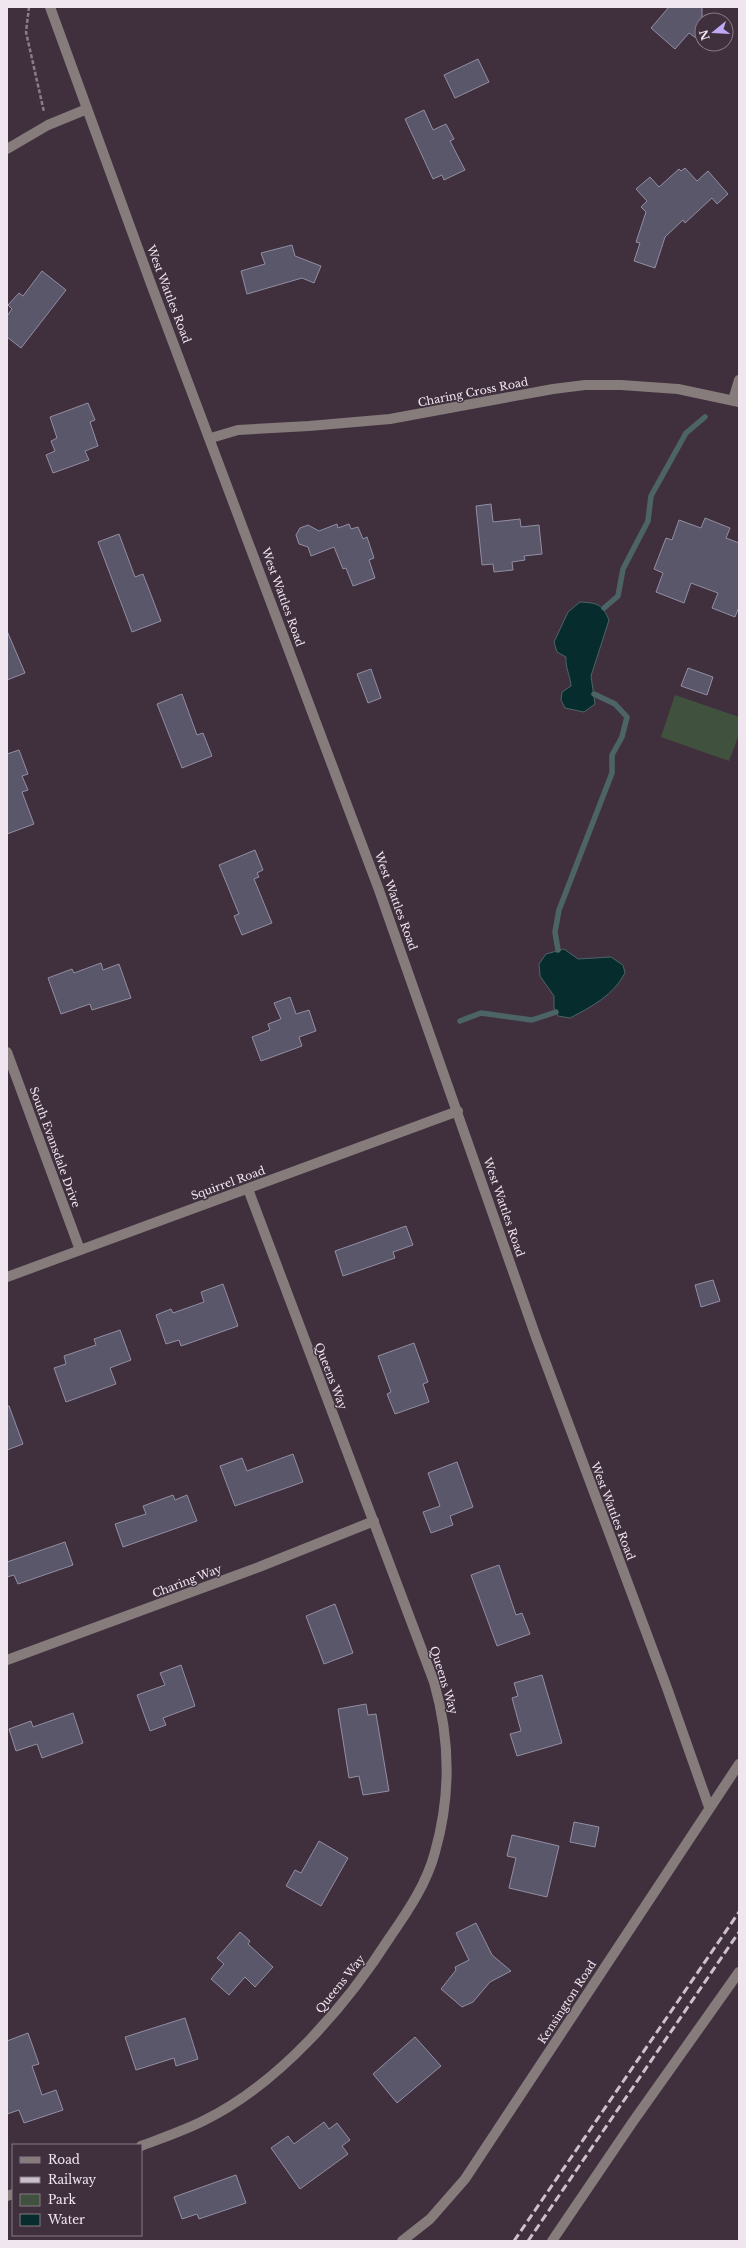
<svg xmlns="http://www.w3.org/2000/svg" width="746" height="2248" font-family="'Libre Baskerville',serif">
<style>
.green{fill:#40523d}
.water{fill:#072c2d;stroke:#4d6467}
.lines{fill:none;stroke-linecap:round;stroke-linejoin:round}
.stream{stroke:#4d6467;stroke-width:5.5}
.building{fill:#5b576a;stroke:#928ea3}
.path{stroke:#8a7d89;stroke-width:2.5;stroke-dasharray:4 2;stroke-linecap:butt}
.minor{stroke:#877c7c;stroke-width:10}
.rail{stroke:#ccc1cb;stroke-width:3;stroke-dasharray:8 4;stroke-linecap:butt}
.labels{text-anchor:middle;stroke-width:3;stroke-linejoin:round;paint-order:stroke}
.street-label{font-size:11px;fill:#f0e6ef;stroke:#40303e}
</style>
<rect width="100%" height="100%" fill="#40303e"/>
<path class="green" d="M675 695 739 717V734L729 761 661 737Z"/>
<g class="water">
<path d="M580 602C598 603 602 604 609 620L591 676 595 704 584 712 565 708 561 700 562 692 571 686C570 675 565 667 566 657L557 652 554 642 568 612Z"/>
<path d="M564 949 578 959 611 957 623 965 625 973C614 995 591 1007 570 1018L558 1016 554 1008V996L540 976 539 964 546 954Z"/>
</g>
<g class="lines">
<g class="stream">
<path d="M604 608 618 596 623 569 648 521 651 496 686 433 705 417"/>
<path d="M558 950 555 932 559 910 612 773V755L622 737 627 717 615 704 594 694"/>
<path d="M460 1021 481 1013 532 1020 556 1012"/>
</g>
</g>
<g class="building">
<path d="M669 7H702V31L696 38 689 33 675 49 651 28Z"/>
<path d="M478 59 489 82 455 98 444 75Z"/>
<path d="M424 110 433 130 446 124 454 139 450 141 465 170 444 180 442 175 433 179 405 119Z"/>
<path d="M685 168 697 181 708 171 728 194 717 204 712 198 685 223 683 220 665 237 655 268 634 261 640 243 636 242 646 212 641 207 647 201 636 189 650 177 659 187 679 169 681 171Z"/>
<path d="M292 245 295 256 321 266 314 283 302 278 247 294 241 271 265 264 261 253Z"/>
<path d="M42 271 66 290 21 348 7 337V316L12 309 8 305 19 293 23 296Z"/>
<path d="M88 403 95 420 90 422 98 446 85 451 89 460 53 473 46 455 55 451 51 441 57 438 50 417Z"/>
<path d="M491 504 493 522 520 519 521 527 539 525 542 554 524 556 525 560 512 562 513 570 494 572 493 564 482 565 476 506Z"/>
<path d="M705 518 730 528 726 538 739 543V607L735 617 712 608 718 593 691 583 684 603 656 592 663 573 654 569 666 538 672 540 679 520 701 528Z"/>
<path d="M337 524 338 528 349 524 351 529 358 527 363 539 367 537 374 558 369 560 375 578 353 586 346 568 343 569 334 547 311 556 308 547 299 544 296 535 300 528 308 525 319 531Z"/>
<path d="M119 534 135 577 143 574 161 621 132 632 98 542Z"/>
<path d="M7 631 25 673 7 680Z"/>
<path d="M688 668 713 677 707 695 681 686Z"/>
<path d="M371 669 381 698 368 703 357 674Z"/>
<path d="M182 694 197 735 203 733 212 756 182 768 157 704Z"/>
<path d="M19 750 28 774 22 776 28 790 22 792 34 824 7 834V754Z"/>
<path d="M255 850 263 870 257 873 259 877 254 879 272 923 242 935 234 916 239 914 219 865Z"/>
<path d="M101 963 103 970 119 964 131 998 92 1010 90 1004 61 1014 48 978 72 969 74 973Z"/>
<path d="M290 997 296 1014 309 1010 316 1031 299 1037 302 1046 261 1061 252 1037 270 1030 268 1024 281 1019 274 1003Z"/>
<path d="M406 1226 413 1245 393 1252 395 1258 343 1276 335 1251Z"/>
<path d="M713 1280 720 1301 701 1307 695 1285Z"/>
<path d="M223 1284 238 1326 181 1346 179 1340 166 1344 156 1315 171 1309 173 1313 204 1302 201 1292Z"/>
<path d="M120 1330 131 1360 110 1368 116 1384 66 1402 54 1368 66 1364 64 1356 96 1345 94 1339Z"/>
<path d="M414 1343 428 1382 423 1384 429 1402 395 1414 387 1394 391 1392 378 1356Z"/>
<path d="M7 1406H9L23 1444 7 1450Z"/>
<path d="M293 1454 303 1482 235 1506 220 1466 242 1458 247 1471Z"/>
<path d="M457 1462 473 1507 450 1516 453 1525 431 1533 423 1512 440 1506 428 1473Z"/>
<path d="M173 1495 175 1500 187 1495 197 1521 123 1547 115 1524 146 1514 143 1506Z"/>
<path d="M65 1542 73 1565 18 1584 14 1575 7 1577V1562Z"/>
<path d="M499 1565 516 1615 522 1613 530 1634 497 1646 471 1575Z"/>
<path d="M335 1604 353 1653 324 1664 306 1616Z"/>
<path d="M181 1665 195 1706 163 1718 166 1725 150 1731 137 1695 165 1685 160 1673Z"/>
<path d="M542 1675 562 1743 517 1756 510 1734 521 1731 512 1698 518 1696 514 1683Z"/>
<path d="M366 1704 368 1715 376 1714 389 1791 363 1795 359 1776 349 1778 338 1709Z"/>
<path d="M73 1713 83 1743 42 1758 37 1744 16 1751 9 1729 31 1721 33 1727Z"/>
<path d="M574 1822 599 1827 595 1847 570 1842Z"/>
<path d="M512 1835 559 1846 547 1897 509 1888 516 1858 507 1856Z"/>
<path d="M319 1841 348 1858 321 1906 286 1886 295 1870 301 1873Z"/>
<path d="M476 1923 492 1955 511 1971 490 1982 473 2002 462 2007 441 1989 456 1970 455 1967 469 1960 456 1933Z"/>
<path d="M240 1932 250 1941 248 1944 273 1967 255 1987 245 1977 229 1995 211 1979 224 1964 217 1958Z"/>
<path d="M185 2018 198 2059 176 2066 174 2058 136 2070 125 2037Z"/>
<path d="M28 2033 39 2064 32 2066 42 2095 56 2090 63 2110 24 2123 19 2110 7 2114V2041Z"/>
<path d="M415 2037 441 2066 397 2103 373 2074Z"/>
<path d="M324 2122 329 2129 337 2123 350 2140 342 2146 348 2154 300 2189 271 2148 288 2136 294 2144Z"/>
<path d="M236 2175 246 2203 199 2219 197 2214 182 2219 174 2197Z"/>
</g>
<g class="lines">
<path class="path" d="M29 7 26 32 44 112"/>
<g class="minor">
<path d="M50 7 151 284 379 890 536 1337 667 1688 709 1807"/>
<path d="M7 149 48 125 87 109"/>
<path d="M733 400 739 380"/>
<path d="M211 438 238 430 309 426 390 419 553 389 585 385H621L678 389 739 402"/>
<path d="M7 1052 80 1250"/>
<path d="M7 1277 458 1111"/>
<path d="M7 1660 259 1567 374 1521"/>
<path d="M141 2146C162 2138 183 2131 203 2121 278 2085 346 2006 390 1937 408 1911 427 1883 435 1852 451 1796 450 1738 434 1682L248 1189"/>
<path d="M7 2196 13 2194"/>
<path d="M402 2241 430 2219 465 2179 739 1764"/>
<path d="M552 2241 632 2123 739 1972"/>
</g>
<g class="rail">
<path d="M514 2241 739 1912"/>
<path d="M528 2241 739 1932"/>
</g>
</g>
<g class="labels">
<g class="street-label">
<text transform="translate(169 294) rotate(69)" y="4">West Wattles Road</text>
<text transform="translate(473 392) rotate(-11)" y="4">Charing Cross Road</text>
<text transform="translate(283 597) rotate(70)" y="4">West Wattles Road</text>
<text transform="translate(396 901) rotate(70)" y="4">West Wattles Road</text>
<text transform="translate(55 1147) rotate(70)" y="4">South Evansdale Drive</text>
<text transform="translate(228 1183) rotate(-20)" y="4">Squirrel Road</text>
<text transform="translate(504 1207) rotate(71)" y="4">West Wattles Road</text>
<text transform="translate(331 1376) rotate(69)" y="4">Queens Way</text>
<text transform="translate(613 1511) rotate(69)" y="4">West Wattles Road</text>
<text transform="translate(187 1581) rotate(-21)" y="4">Charing Way</text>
<text transform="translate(444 1680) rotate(73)" y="4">Queens Way</text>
<text transform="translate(340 1984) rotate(-51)" y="4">Queens Way</text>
<text transform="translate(567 2002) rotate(-57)" y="4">Kensington Road</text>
</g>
</g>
<rect width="746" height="2248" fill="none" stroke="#f0e6ef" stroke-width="16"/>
<rect x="12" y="2144" width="130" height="92" fill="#40303e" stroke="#867985"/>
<rect x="20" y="2157" width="20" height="6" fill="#877c7c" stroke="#867985"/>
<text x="48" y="2164" font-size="12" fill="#f0e6ef">Road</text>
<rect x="20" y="2177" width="20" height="6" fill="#ccc1cb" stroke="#867985"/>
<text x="48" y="2184" font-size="12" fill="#f0e6ef">Railway</text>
<rect x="20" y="2194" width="20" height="12" fill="#40523d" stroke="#867985"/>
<text x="48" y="2204" font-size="12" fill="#f0e6ef">Park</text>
<rect x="20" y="2214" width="20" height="12" fill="#072c2d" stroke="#867985"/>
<text x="48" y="2224" font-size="12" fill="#f0e6ef">Water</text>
<g transform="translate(714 32) rotate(252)"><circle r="19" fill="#40303e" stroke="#867985"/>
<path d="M0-3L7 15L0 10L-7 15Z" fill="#bda9f5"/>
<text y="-6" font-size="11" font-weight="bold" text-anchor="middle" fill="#f0e6ef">N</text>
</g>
</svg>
